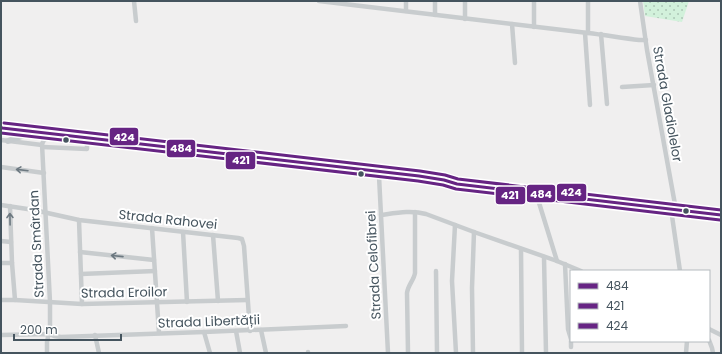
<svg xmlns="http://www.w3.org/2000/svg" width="722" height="354" font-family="Poppins,sans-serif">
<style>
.grass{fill:url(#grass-dots)}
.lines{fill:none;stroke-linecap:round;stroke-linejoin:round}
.minor{stroke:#c8ccce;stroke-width:4.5}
.major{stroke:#c5cacd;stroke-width:6}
.bus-1-casing{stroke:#fff;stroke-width:6}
.bus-2-casing{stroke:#fff;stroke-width:6}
.bus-3-casing{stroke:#fff;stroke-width:6}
.bus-1{stroke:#662483;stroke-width:3}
.bus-2{stroke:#662483;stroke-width:3}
.bus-3{stroke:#662483;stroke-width:3}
.oneway{stroke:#6c7880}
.bus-dot{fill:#45545e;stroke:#fff;stroke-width:1.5}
.labels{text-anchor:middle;stroke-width:4;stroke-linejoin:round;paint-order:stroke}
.street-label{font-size:13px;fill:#45545e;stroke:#fff}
.line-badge{stroke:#fff;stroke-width:1.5}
.badge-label{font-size:11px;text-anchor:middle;font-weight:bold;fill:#fff}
</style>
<defs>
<pattern id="grass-dots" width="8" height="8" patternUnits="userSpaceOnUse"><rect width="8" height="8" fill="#d2f1db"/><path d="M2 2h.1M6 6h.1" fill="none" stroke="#acc6b5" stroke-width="1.8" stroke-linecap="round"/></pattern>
</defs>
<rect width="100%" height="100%" fill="#f0efef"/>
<path class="grass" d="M643 1H689L682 22 645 16Z"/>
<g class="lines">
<g class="minor">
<path d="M134 1 136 21"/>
<path d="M319 1C409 11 498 23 588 33 605 35 622 38 639 40H646"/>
<path d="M406 1V11"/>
<path d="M435 1V15"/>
<path d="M465 1V19"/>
<path d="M534 1V27"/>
<path d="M640 1 647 50 676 210"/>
<path d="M512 24 515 63"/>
<path d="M585 33 590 105"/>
<path d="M588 33V1"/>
<path d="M601 34 607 104"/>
<path d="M622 87 654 85"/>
<path d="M1 140 42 145"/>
<path d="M43 147 87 149V142"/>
<path d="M1 167 44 173"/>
<path d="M379 176 388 353"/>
<path d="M536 193 557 261"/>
<path d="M1 205 34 210 79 220 238 238 242 239 244 246 250 331"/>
<path d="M10 206 12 263 15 300"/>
<path d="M671 209 680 271"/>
<path d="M381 215C396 213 411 210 426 214L474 232 557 261 581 271"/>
<path d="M79 220 82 304"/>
<path d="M455 225 452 281 456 353"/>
<path d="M152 228 159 333"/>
<path d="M183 232 187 302"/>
<path d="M213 235 218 301"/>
<path d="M1 241 11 242"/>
<path d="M521 249 522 353"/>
<path d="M80 252 154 260"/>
<path d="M544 257 546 353"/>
<path d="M1 263H12"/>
<path d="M565 264 568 329 571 339"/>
<path d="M436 271 437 353"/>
<path d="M81 274 155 271"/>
<path d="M1 300H15L82 304 247 300"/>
<path d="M709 329 721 335"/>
<path d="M261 330 266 353"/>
<path d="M236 331 240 353"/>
<path d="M204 332 210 353"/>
<path d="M1 335 49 334 54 336 61 337 204 332 346 326"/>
<path d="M95 335 99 353"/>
<path d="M709 340 712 348 713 353"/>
<path d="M571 347V341"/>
<path d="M308 352V353"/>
<path d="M47 353V342L50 328V302L42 144 44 140 49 137"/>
<path d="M408 353 407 293C408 285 414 280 415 273V212"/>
<path d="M473 353 472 288 474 232"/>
<path d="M686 353 687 341"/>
</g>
<g class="major">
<path d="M1 132 397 178 443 183 457 184 721 215"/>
<path d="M8 141 25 135"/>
<path d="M175 148 438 179"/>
</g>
<g class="bus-1-casing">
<path id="bus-1" d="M1 127 2 128 419 176 444 180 457 184 721 215"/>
</g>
<g class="bus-2-casing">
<path id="bus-2" d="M1 133 418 181 443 185 456 189 720 220"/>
</g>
<g class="bus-3-casing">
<path id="bus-3" d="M4 123 420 171 445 175 458 179 721 210"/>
</g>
<use href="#bus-1" class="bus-1"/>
<use href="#bus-2" class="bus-2"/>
<use href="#bus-3" class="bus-3"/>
</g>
<defs><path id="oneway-shaft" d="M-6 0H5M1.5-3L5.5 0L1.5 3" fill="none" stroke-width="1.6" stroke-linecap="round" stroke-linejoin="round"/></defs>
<g class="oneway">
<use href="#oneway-shaft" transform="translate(22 170) rotate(-173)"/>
<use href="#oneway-shaft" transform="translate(10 219) rotate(-91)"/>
<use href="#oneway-shaft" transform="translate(117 256) rotate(-174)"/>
</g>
<g class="bus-dot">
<circle cx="66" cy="140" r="3.5"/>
<circle cx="361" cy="174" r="3.5"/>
<circle cx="686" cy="211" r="3.5"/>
</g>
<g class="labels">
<g class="street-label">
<text transform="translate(668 104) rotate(80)" y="5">Strada Gladiolelor</text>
<text transform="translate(168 219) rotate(6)" y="5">Strada Rahovei</text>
<text transform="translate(36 244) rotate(-93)" y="5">Strada Smârdan</text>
<text transform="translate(373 265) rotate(-93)" y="5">Strada Celofibrei</text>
<text transform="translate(124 292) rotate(-1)" y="5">Strada Eroilor</text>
<text transform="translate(209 321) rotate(-2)" y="5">Strada Libertății</text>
</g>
</g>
<g class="line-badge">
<rect x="109" y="127" width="30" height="19" rx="4" fill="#662483"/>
<rect x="166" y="139" width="30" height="19" rx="4" fill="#662483"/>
<rect x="225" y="151" width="31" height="19" rx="4" fill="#662483"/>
<rect x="556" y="183" width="31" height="19" rx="4" fill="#662483"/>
<rect x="526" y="184" width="30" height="19" rx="4" fill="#662483"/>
<rect x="495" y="186" width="31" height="19" rx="4" fill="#662483"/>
</g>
<g class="badge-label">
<text x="124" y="141">424</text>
<text x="181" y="152">484</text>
<text x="241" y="164">421</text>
<text x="571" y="196">424</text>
<text x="541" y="198">484</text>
<text x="510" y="199">421</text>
</g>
<rect width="722" height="354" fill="none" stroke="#45545e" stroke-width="4"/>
<rect x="570" y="270" width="140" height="72" fill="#ffffff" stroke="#b5bbbf"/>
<rect x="578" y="283" width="20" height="6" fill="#662483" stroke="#b5bbbf"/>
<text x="606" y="290" font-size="12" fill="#45545e">484</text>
<rect x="578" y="303" width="20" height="6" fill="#662483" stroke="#b5bbbf"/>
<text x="606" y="310" font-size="12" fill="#45545e">421</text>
<rect x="578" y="323" width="20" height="6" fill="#662483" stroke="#b5bbbf"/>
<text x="606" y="330" font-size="12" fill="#45545e">424</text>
<path d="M14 334v6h107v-6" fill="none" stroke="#45545e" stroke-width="2"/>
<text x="20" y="334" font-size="12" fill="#45545e" stroke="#ffffff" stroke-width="3" paint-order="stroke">200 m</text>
</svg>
